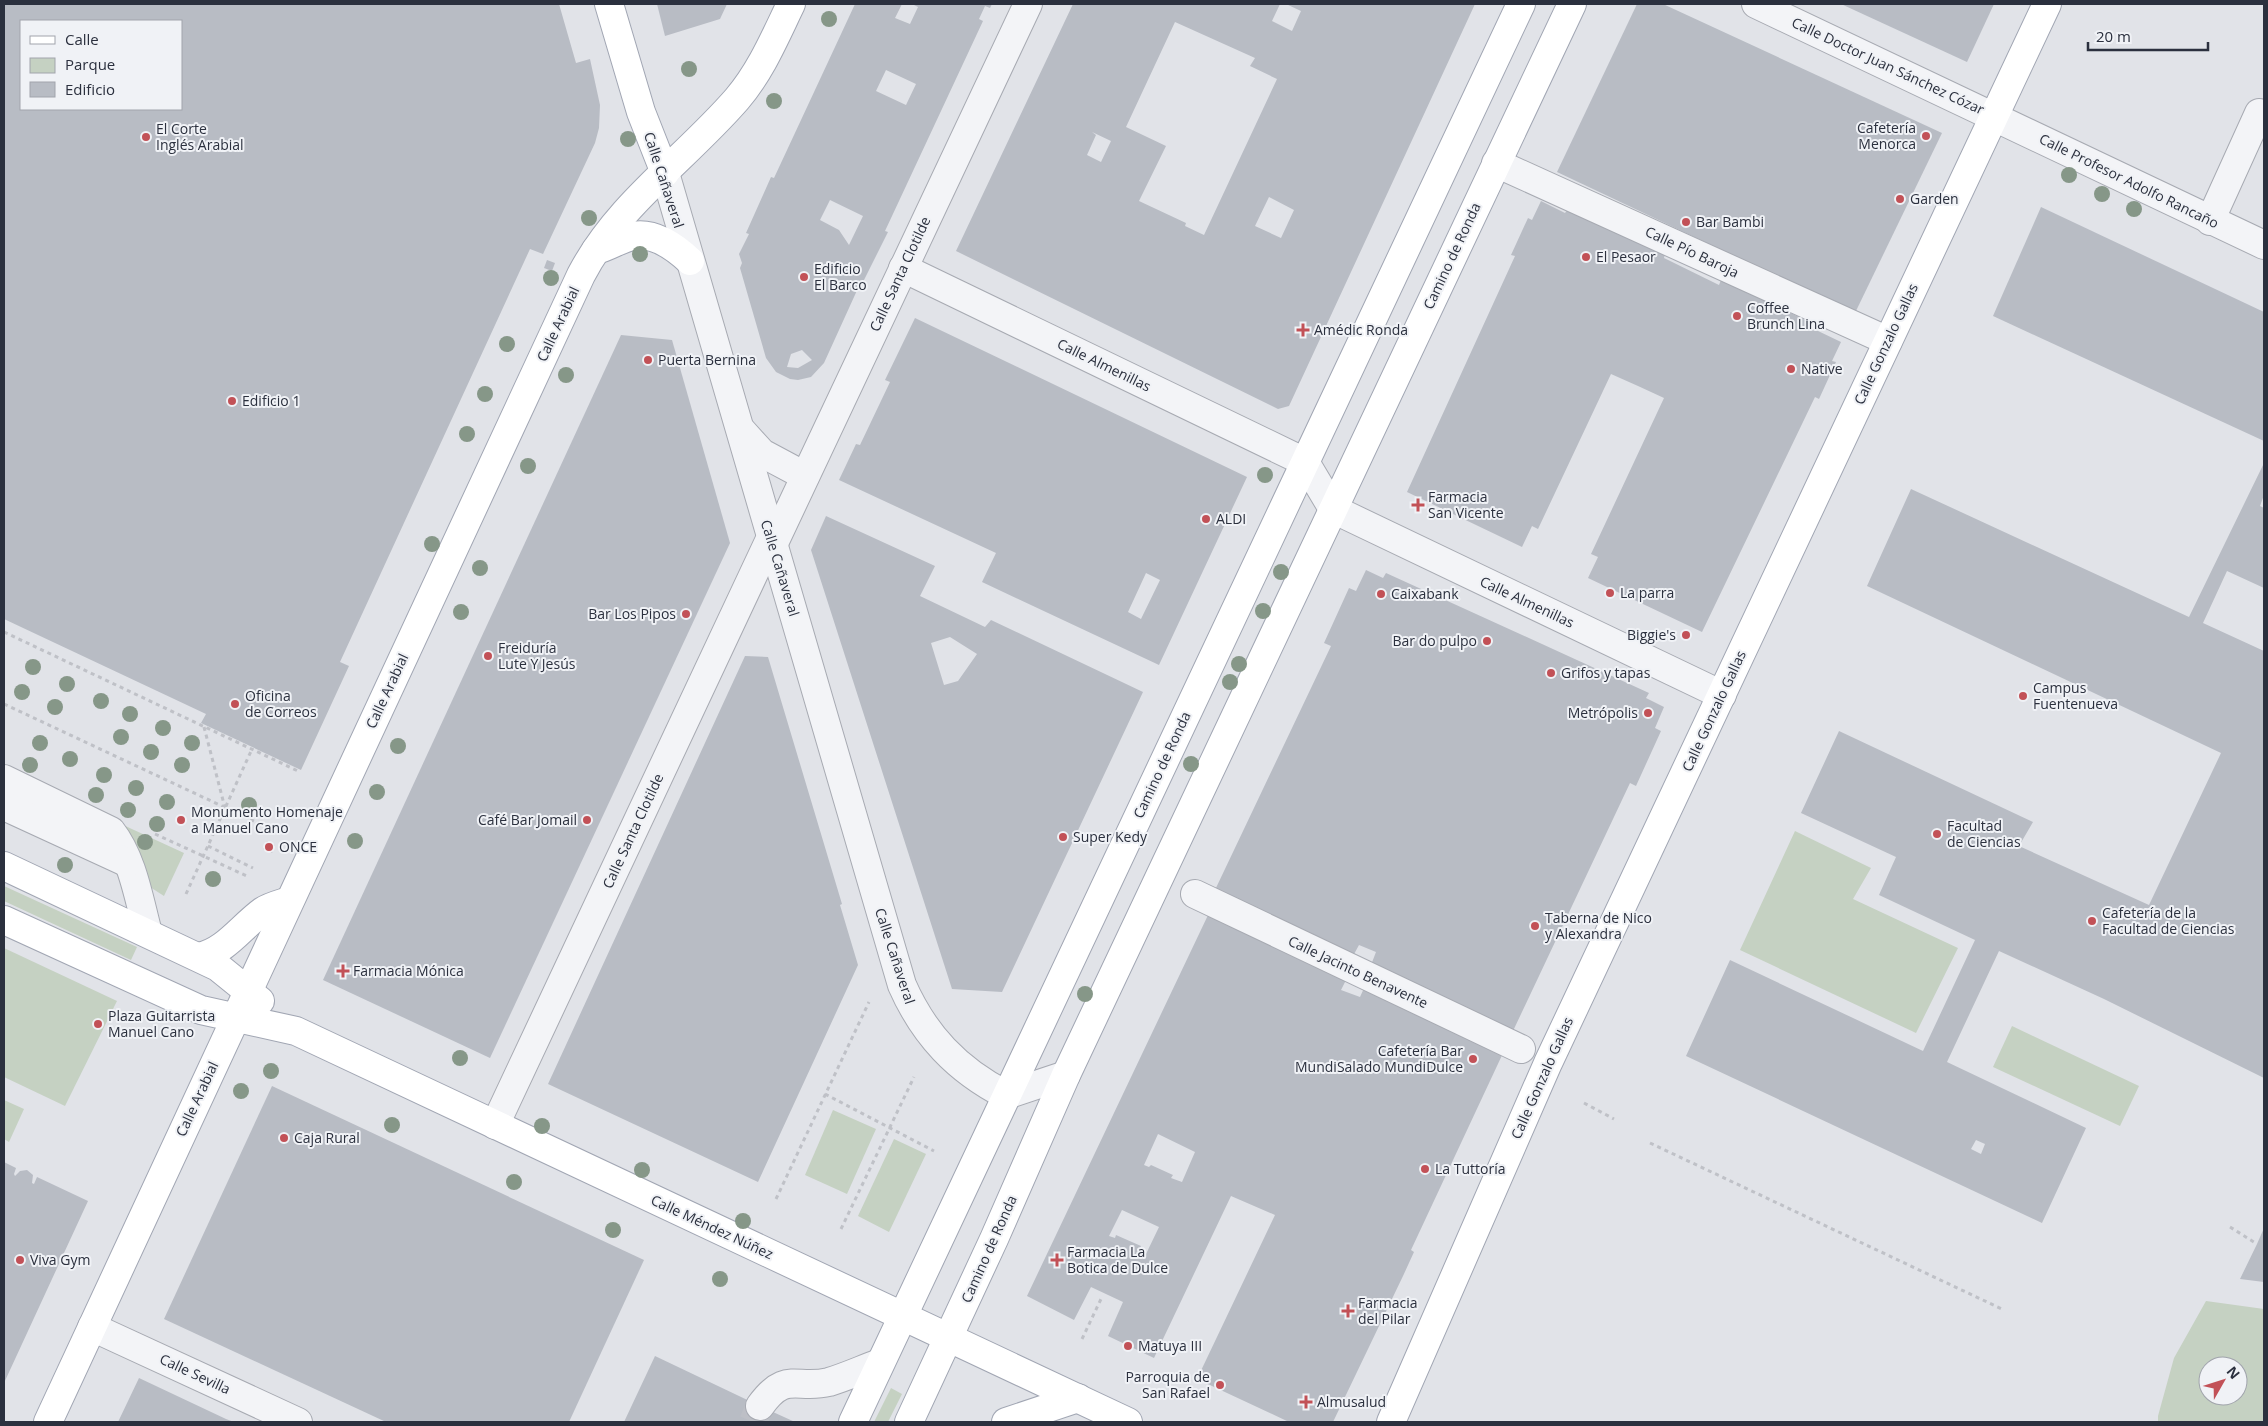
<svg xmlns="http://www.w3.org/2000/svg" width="2268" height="1426" font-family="'Open Sans',sans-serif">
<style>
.green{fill:#c5d1c2;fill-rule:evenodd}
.building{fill:#b8bcc4;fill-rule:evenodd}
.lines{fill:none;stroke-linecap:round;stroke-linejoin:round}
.minor-tunnel{stroke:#bdbfc6;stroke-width:28;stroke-dasharray:28 14;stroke-linecap:butt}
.minor-casing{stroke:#a7aab2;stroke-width:30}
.major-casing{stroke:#a1a6b3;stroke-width:30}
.path{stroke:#bfc1c7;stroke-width:3;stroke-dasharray:4 4;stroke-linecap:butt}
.minor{stroke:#f3f4f7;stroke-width:28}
.major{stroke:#fff;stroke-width:28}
.tree{fill:#869788}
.poi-dot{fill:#c25157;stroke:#f0f2f6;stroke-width:2}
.labels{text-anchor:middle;stroke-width:4;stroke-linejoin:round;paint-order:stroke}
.street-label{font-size:14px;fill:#2b303e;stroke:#f0f2f6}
.poi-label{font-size:14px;fill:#2b303e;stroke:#f0f2f6;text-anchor:start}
</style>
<rect width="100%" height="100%" fill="#e1e3e8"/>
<g class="green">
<path d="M108 818 184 853 164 896 150 887Z"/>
<path d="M1795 831 1871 868 1853 899 1958 948 1916 1033 1740 950Z"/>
<path d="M4 886 137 947 131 960 4 901Z"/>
<path d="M4 948 117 1001 65 1106 4 1077Z"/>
<path d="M2012 1026 2139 1086 2120 1126 1993 1067Z"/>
<path d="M4 1100 24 1109 9 1142 4 1139Z"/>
<path d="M833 1110 876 1129 847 1194 805 1175Z"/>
<path d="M894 1139 926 1154 889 1232 858 1216Z"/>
<path d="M2206 1301 2264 1309V1422H2158V1416L2174 1358ZM2208 1366H2238V1396H2208Z"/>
<path d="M891 1388 902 1394 888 1422H874Z"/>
</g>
<g class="building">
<path d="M4 4H559L576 63 590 59 600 105 599 128 595 143 543 254 530 249 340 662 349 666 301 770 201 723 206 714 4 619ZM21 21H181V109H21Z"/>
<path d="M657 4H727L720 19 665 36Z"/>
<path d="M855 4H902L895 18 910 24 918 7 912 4H992L990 8 985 6 979 19 983 21 885 231 888 232 861 286H859L824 363 811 377 798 380 790 379 776 372 766 358 740 268 742 263 739 254 749 234 746 233 771 177 774 178ZM886 70 916 84 906 105 876 91ZM830 200 863 216 849 245 839 230 820 220ZM802 350 812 360 798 368 787 367 791 354Z"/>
<path d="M1073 4H1280L1272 21 1292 31 1301 11 1286 4H1475L1289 406 1278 409 956 251ZM1175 22 1255 58 1250 66 1277 79 1204 235 1185 226 1186 223 1139 201 1166 146 1126 127ZM1092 132 1111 141 1101 162 1087 155 1096 135ZM1269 197 1294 210 1281 238 1255 226Z"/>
<path d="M1637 4H1663L1942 133 1855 313 1557 172Z"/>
<path d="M1841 4H1994L1967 62Z"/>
<path d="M1541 201 1565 213 1568 209 1665 254 1664 258 1719 285 1721 280 1818 326 1816 330 1841 342 1832 361 1836 362 1819 399 1815 397 1702 632 1588 578 1598 557 1591 554 1664 398 1638 386 1611 374 1538 529 1532 526 1522 547 1407 492 1515 256 1511 255 1528 218 1532 220Z"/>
<path d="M2041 207 2264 312V441L1993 316Z"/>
<path d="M547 260 555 263 552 271 544 268Z"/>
<path d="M915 318 1247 477 1159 665 982 582 996 553 839 480 856 444 860 445 890 382 885 380ZM1146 573 1160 580 1141 619 1128 612Z"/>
<path d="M621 335 672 340 730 543 490 1058 323 980Z"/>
<path d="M2264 463V495L2260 506 2264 508V588L2227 571 2203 623 2264 651V1078L2104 999 1999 951 1947 1062 2086 1128 2042 1223 1686 1056 1730 960 1923 1051 1975 940 1879 895 1896 857 1801 813 1839 731 2033 822 2019 846 2149 905 2221 753 1867 586 1911 489 2189 617ZM1976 1140 1985 1144 1981 1154 1971 1149Z"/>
<path d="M826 516 935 566 920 596 985 627 991 620 1143 692 1002 992 952 989 811 550ZM950 637 977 654 958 681 944 685 931 643Z"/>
<path d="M1366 570 1383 578 1386 573 1566 655 1649 693 1646 698 1664 707 1655 728 1661 731 1636 786 1630 783 1513 1031 1371 965 1376 952 1359 945 1353 956 1215 890 1331 646 1324 643 1349 588 1356 591Z"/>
<path d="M745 656 768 657 842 904 840 905 858 965 758 1182 548 1084Z"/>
<path d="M267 841 275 845 272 853 263 849Z"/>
<path d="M1209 913 1347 978 1341 990 1360 997 1365 986 1504 1051 1411 1250 1414 1252 1403 1276 1333 1422H1289L1197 1379 1275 1215 1231 1196 1154 1358 1108 1336 1123 1302 1091 1287 1074 1320 1027 1296ZM1158 1134 1195 1152 1182 1182 1171 1178 1173 1175 1151 1165 1149 1167 1144 1165ZM1122 1210 1159 1227 1146 1254 1139 1250 1141 1246 1116 1235 1115 1238 1109 1236Z"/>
<path d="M272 1086 644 1260 569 1422H386L164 1319Z"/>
<path d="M4 1162 16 1168 14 1174 15 1176 20 1171 27 1170 33 1175 32 1183 34 1184 37 1177 88 1201 4 1383Z"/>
<path d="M2264 1228V1282L2240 1279 2257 1244Z"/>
<path d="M655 1356 760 1406 795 1422H624Z"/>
<path d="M139 1378 226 1419 234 1422H118Z"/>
</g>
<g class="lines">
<path class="minor-tunnel" d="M753 1422 760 1406"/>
<g class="minor-casing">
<g id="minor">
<path d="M1756 4 2264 245"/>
<path d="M1496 163 1888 341"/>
<path d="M665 173 902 985C924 1035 957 1070 1006 1095L1066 1075"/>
<path d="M2210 221 2259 113"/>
<path d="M903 268 1305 462 1333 509 1722 695"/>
<path d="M742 431 762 453 805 476"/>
<path d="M773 545 1028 4"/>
<path d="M4 779 111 831C133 859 139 900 148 933"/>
<path d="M4 806 128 863"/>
<path d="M1195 894 1521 1049"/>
<path d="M495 1125 771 537"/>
<path d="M92 1327 298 1422"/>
<path d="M760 1406C786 1370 796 1390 829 1382 846 1377 863 1369 880 1363"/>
</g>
</g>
<g class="major-casing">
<g id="major">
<path d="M609 4 641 112 665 173"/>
<path d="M596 250C608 247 618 240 629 237 652 230 675 247 690 261"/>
<path d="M4 866 218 967 260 1001"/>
<path d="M4 920 201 1010 296 1031 1128 1422"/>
<path d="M199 957C226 951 241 927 263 911 271 906 280 904 289 901"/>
<path d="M48 1422 581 275C618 204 685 159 737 99 761 71 775 37 791 4"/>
<path d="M853 1422 1521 4"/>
<path d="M909 1422 994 1239 1066 1075 1572 4"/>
<path d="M1006 1422 1078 1398"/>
<path d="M1391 1422 1548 1063 2047 4"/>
</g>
</g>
<g class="path">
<path d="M4 632 298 771"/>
<path d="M4 704 271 829"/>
<path d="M204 727 225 808"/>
<path d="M155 834 249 877"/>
<path d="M208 846 253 868"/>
<path d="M186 894 252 749"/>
<path d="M825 1094 934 1151"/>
<path d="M1584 1103 1614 1119"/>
<path d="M1650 1143 2004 1310"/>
<path d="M776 1199 869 1002"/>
<path d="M2230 1227 2257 1244"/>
<path d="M841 1229 914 1077"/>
<path d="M1082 1339 1101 1299"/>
</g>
<use href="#minor" class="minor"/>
<use href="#major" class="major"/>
</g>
<g class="tree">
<circle cx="829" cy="19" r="8"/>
<circle cx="689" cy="69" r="8"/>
<circle cx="774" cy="101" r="8"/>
<circle cx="628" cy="139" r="8"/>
<circle cx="2069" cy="175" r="8"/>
<circle cx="2102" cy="194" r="8"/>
<circle cx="2134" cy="209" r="8"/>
<circle cx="589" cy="218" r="8"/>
<circle cx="640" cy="254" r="8"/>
<circle cx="551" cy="278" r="8"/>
<circle cx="507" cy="344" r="8"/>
<circle cx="566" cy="375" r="8"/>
<circle cx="485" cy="394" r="8"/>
<circle cx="467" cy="434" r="8"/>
<circle cx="528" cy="466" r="8"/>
<circle cx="1265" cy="475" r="8"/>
<circle cx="432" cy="544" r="8"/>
<circle cx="480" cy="568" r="8"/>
<circle cx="1281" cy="572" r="8"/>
<circle cx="1263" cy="611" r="8"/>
<circle cx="461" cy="612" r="8"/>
<circle cx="1239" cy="664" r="8"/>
<circle cx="33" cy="667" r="8"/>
<circle cx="1230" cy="682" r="8"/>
<circle cx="67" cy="684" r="8"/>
<circle cx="22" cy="692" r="8"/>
<circle cx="101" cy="701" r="8"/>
<circle cx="55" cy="707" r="8"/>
<circle cx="130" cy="714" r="8"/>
<circle cx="163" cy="728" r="8"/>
<circle cx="121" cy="737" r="8"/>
<circle cx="40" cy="743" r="8"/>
<circle cx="192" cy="743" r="8"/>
<circle cx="398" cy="746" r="8"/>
<circle cx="151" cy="752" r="8"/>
<circle cx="70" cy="759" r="8"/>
<circle cx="1191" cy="764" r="8"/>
<circle cx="30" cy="765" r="8"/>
<circle cx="182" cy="765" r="8"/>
<circle cx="104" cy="775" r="8"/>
<circle cx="136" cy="788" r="8"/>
<circle cx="377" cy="792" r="8"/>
<circle cx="96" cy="795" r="8"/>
<circle cx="167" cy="802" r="8"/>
<circle cx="249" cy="805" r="8"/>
<circle cx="128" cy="810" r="8"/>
<circle cx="157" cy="824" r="8"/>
<circle cx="355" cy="841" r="8"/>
<circle cx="145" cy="842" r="8"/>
<circle cx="65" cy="865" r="8"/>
<circle cx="213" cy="879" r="8"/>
<circle cx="1085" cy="994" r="8"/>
<circle cx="460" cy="1058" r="8"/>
<circle cx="271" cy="1071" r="8"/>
<circle cx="241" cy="1091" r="8"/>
<circle cx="392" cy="1125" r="8"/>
<circle cx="542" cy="1126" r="8"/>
<circle cx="642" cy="1170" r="8"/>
<circle cx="514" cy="1182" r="8"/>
<circle cx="743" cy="1221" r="8"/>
<circle cx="613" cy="1230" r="8"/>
<circle cx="720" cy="1279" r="8"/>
</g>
<g class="poi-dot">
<circle cx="1926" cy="136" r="5"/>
<circle cx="146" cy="137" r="5"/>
<circle cx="1900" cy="199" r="5"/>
<circle cx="1686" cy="222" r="5"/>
<circle cx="1586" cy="257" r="5"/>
<circle cx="804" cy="277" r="5"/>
<circle cx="1737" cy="316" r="5"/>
<path d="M1300.5 322.5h5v5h5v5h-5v5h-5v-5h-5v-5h5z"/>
<circle cx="648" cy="360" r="5"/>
<circle cx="1791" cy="369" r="5"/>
<circle cx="232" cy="401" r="5"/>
<path d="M1415.5 497.5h5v5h5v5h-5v5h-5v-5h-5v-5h5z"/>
<circle cx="1206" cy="519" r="5"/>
<circle cx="1610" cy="593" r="5"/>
<circle cx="1381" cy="594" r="5"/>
<circle cx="686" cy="614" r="5"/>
<circle cx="1686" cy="635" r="5"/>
<circle cx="1487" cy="641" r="5"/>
<circle cx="488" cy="656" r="5"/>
<circle cx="1551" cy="673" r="5"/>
<circle cx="2023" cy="696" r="5"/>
<circle cx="235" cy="704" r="5"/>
<circle cx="1648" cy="713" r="5"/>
<circle cx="181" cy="820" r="5"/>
<circle cx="587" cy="820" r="5"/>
<circle cx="1937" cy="834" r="5"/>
<circle cx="1063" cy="837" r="5"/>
<circle cx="269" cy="847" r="5"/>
<circle cx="2092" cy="921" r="5"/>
<circle cx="1535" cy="926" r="5"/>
<path d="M340.5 963.5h5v5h5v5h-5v5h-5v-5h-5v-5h5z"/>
<circle cx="98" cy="1024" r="5"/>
<circle cx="1473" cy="1059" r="5"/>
<circle cx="284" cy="1138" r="5"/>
<circle cx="1425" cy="1169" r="5"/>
<circle cx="20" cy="1260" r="5"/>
<path d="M1054.5 1252.5h5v5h5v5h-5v5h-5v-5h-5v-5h5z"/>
<path d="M1345.5 1303.5h5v5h5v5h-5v5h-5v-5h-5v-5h5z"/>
<circle cx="1128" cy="1346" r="5"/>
<circle cx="1220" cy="1385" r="5"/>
<path d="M1303.5 1394.5h5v5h5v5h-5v5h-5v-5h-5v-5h5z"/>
</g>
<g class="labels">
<g class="street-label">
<text transform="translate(1888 66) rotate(25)" y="5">Calle Doctor Juan Sánchez Cózar</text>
<text transform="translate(664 180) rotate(72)" y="5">Calle Cañaveral</text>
<text transform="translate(2129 181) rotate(26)" y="5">Calle Profesor Adolfo Rancaño</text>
<text transform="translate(1692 252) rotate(25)" y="5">Calle Pío Baroja</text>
<text transform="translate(1452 256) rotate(-65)" y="5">Camino de Ronda</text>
<text transform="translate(900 274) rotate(-65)" y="5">Calle Santa Clotilde</text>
<text transform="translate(558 324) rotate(-65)" y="5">Calle Arabial</text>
<text transform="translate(1886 344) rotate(-65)" y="5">Calle Gonzalo Gallas</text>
<text transform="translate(1104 365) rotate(26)" y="5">Calle Almenillas</text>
<text transform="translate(780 568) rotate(73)" y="5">Calle Cañaveral</text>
<text transform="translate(1527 602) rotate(25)" y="5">Calle Almenillas</text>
<text transform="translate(387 691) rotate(-65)" y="5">Calle Arabial</text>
<text transform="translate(1714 711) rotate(-65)" y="5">Calle Gonzalo Gallas</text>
<text transform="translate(1162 765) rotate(-65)" y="5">Camino de Ronda</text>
<text transform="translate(633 831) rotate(-65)" y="5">Calle Santa Clotilde</text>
<text transform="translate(895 956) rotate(72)" y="5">Calle Cañaveral</text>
<text transform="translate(1358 972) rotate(25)" y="5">Calle Jacinto Benavente</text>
<text transform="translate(1542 1078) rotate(-66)" y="5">Calle Gonzalo Gallas</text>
<text transform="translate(197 1099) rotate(-65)" y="5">Calle Arabial</text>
<text transform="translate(712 1227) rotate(25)" y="5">Calle Méndez Núñez</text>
<text transform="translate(989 1249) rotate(-66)" y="5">Camino de Ronda</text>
<text transform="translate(195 1374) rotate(25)" y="5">Calle Sevilla</text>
</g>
<g class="poi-label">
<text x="1916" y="133" text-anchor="end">Cafetería<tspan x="1916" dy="16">Menorca</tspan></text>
<text x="156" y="134">El Corte<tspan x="156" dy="16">Inglés Arabial</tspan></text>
<text x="1910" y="204">Garden</text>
<text x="1696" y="227">Bar Bambi</text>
<text x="1596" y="262">El Pesaor</text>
<text x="814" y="274">Edificio<tspan x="814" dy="16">El Barco</tspan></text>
<text x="1747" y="313">Coffee<tspan x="1747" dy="16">Brunch Lina</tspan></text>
<text x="1314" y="335">Amédic Ronda</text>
<text x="658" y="365">Puerta Bernina</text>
<text x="1801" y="374">Native</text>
<text x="242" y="406">Edificio 1</text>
<text x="1428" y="502">Farmacia<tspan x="1428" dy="16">San Vicente</tspan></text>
<text x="1216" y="524">ALDI</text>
<text x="1620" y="598">La parra</text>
<text x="1391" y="599">Caixabank</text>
<text x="676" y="619" text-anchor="end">Bar Los Pipos</text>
<text x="1676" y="640" text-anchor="end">Biggie's</text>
<text x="1477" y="646" text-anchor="end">Bar do pulpo</text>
<text x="498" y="653">Freiduría<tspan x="498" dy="16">Lute Y Jesús</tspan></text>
<text x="1561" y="678">Grifos y tapas</text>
<text x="2033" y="693">Campus<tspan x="2033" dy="16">Fuentenueva</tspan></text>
<text x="245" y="701">Oficina<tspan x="245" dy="16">de Correos</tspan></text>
<text x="1638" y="718" text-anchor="end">Metrópolis</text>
<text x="191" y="817">Monumento Homenaje<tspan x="191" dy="16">a Manuel Cano</tspan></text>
<text x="577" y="825" text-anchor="end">Café Bar Jomail</text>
<text x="1947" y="831">Facultad<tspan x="1947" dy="16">de Ciencias</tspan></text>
<text x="1073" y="842">Super Kedy</text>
<text x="279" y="852">ONCE</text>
<text x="2102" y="918">Cafetería de la<tspan x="2102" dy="16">Facultad de Ciencias</tspan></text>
<text x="1545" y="923">Taberna de Nico<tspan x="1545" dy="16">y Alexandra</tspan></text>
<text x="353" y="976">Farmacia Mónica</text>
<text x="108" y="1021">Plaza Guitarrista<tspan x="108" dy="16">Manuel Cano</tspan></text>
<text x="1463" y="1056" text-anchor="end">Cafetería Bar<tspan x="1463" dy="16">MundiSalado MundiDulce</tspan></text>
<text x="294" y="1143">Caja Rural</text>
<text x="1435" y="1174">La Tuttoría</text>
<text x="1067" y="1257">Farmacia La<tspan x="1067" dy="16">Botica de Dulce</tspan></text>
<text x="30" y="1265">Viva Gym</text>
<text x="1358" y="1308">Farmacia<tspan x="1358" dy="16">del Pilar</tspan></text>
<text x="1138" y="1351">Matuya III</text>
<text x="1210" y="1382" text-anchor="end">Parroquia de<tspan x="1210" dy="16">San Rafael</tspan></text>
<text x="1317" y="1407">Almusalud</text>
</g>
</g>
<rect width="2268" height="1426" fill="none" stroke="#2b303e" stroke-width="10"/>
<rect x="20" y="20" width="162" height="90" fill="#f0f2f6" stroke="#a1a4ac"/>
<rect x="30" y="36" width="25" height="8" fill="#ffffff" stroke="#a1a4ac"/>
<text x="65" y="45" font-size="15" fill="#2b303e">Calle</text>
<rect x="30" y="58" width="25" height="15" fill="#c5d1c2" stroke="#a1a4ac"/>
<text x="65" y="70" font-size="15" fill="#2b303e">Parque</text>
<rect x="30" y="82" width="25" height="15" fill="#b8bcc4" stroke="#a1a4ac"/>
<text x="65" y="95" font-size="15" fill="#2b303e">Edificio</text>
<g transform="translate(2223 1381) rotate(51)"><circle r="24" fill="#f0f2f6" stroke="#a1a4ac"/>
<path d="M0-4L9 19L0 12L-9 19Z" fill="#c25157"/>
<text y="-8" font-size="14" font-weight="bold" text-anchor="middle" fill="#2b303e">N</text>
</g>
<path d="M2088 42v8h120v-8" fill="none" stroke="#2b303e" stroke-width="2.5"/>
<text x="2096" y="42" font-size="15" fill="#2b303e" stroke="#f0f2f6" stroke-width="4" paint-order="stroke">20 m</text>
</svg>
